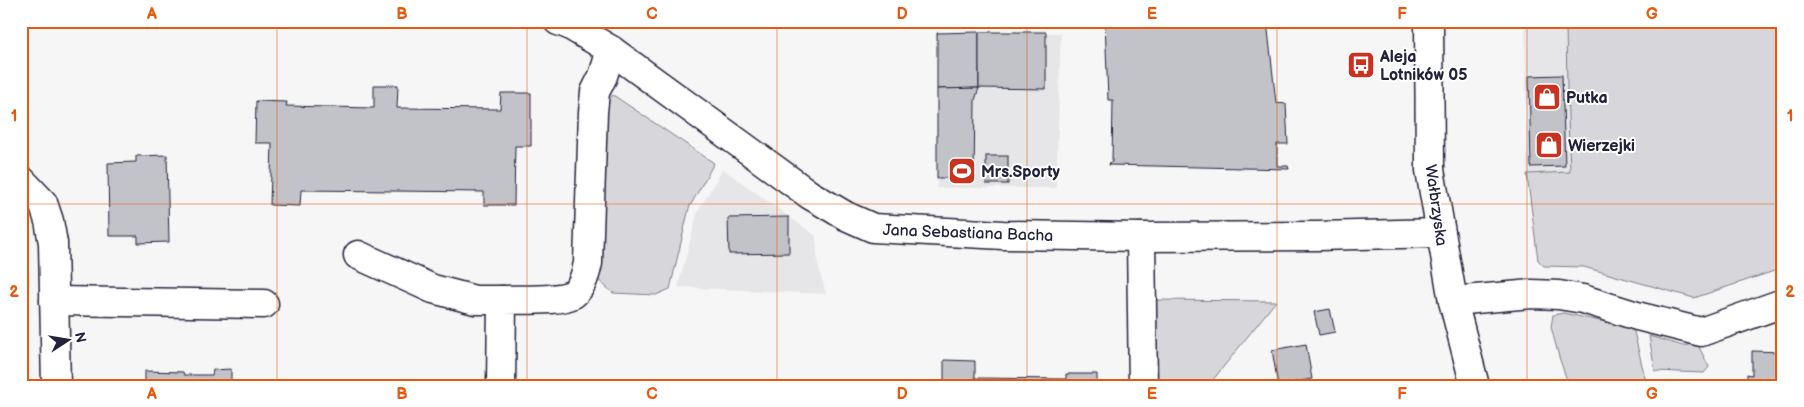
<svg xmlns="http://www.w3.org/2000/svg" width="1804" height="407" font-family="'Balsamiq Sans',sans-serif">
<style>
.built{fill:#e6e6e9}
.green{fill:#d7d7db;stroke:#7c7c8b}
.building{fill:#c2c2c9;stroke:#22223b}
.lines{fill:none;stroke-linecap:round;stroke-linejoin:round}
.minor-casing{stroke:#22223b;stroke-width:31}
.tertiary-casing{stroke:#22223b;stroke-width:31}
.minor{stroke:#fff;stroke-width:28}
.tertiary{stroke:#fff;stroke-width:28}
.grid{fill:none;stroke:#e8590c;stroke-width:1;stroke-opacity:0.55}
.labels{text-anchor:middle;stroke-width:4;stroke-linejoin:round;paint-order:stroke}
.poi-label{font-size:16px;font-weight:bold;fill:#22223b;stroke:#fff;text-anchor:start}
.street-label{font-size:16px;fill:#22223b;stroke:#fff}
.neatline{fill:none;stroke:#e8590c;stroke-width:2}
.grid-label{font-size:16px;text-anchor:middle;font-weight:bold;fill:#e8590c}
</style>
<rect width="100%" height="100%" fill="#f6f6f7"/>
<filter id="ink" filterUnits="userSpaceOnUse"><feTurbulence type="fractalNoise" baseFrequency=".02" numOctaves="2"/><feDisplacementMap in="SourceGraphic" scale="10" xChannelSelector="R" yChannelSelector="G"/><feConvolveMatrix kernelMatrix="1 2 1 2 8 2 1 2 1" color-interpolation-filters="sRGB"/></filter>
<g filter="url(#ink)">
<g class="built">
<path d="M1525 21H1566L1567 87 1570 173 1527 174Z"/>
<path d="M937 33H1061L1056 188H937Z"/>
<path d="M723 169 816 236 818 265 826 294 678 287 698 211Z"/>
</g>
<g class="green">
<path d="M1566 21H1783V268L1694 298 1584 267 1544 266 1538 260 1527 174 1570 172 1567 87Z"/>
<path d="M613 95 714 163 689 208 670 289 656 295 613 293 596 278 605 104Z"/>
<path d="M1152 300 1276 301 1208 386H1154Z"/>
<path d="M1563 313 1633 328 1647 386H1569L1559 357 1551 327 1553 315Z"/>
<path d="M1649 336 1683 346 1697 343 1709 367 1704 373 1655 371Z"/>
</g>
<g class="building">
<path d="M1105 21H1267L1276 103 1286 104 1288 144H1277V166H1288L1289 169 1109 165 1110 162H1112L1113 100H1108Z"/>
<path d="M979 32V88L937 89V33Z"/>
<path d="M979 32H1046V89L979 88Z"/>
<path d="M1562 75 1565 166 1531 167 1529 76Z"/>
<path d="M374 85H398L397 108 500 109 501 93H531V146H515L514 205H484V192L301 190 300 206 270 205 272 143H255L256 101 287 102 286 106 374 108Z"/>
<path d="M979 88 975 100 974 178H937V89Z"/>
<path d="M167 155 169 242 138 243V236H109L108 163 136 162V156Z"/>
<rect x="986" y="156" width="22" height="28"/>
<path d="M789 217V253L729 254 728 218Z"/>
<path d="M1330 309 1335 332 1319 335 1314 312Z"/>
<path d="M1306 344 1312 379 1278 385 1272 350Z"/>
<path d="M1752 351 1783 352V386H1716V383H1747V374L1752 375Z"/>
<path d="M944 360 975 361V378L1066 379V374H1097V386H944Z"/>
<path d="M231 369V386H145V371L183 372 184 375H212L213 370Z"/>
</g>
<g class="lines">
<g class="minor-casing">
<g id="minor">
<path d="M558 21 569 25 611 50 810 195 846 216 873 228 1003 235 1141 237 1317 236 1440 233"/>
<path d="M21 180 43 203 49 221 53 243 56 386"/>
<path d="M1141 237 1143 386"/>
<path d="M358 255 433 289 475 300H502"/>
<path d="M54 301 264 304"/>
<path d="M1453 301 1532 294 1559 295 1583 299 1637 316 1701 332 1783 303"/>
<path d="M501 386 502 300C519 299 560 302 573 294 582 288 586 273 588 263L593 112 595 92 603 76 611 50"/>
</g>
</g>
<g class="tertiary-casing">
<path id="tertiary" d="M1429 21 1430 170 1453 301 1475 386"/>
</g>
<use href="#minor" class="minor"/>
<use href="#tertiary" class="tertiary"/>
</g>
</g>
<path class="grid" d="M277 21V386M527 21V386M777 21V386M1027 21V386M1277 21V386M1527 21V386M21 204H1783"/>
<defs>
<g id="bus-square" transform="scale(1.4375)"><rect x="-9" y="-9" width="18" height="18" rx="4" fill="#c8321e" stroke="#fff"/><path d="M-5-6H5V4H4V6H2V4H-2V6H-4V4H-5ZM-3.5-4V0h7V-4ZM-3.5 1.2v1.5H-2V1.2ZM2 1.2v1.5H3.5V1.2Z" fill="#fff"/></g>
<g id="shop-square" transform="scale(1.4375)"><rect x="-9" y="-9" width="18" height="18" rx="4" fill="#c8321e" stroke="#fff"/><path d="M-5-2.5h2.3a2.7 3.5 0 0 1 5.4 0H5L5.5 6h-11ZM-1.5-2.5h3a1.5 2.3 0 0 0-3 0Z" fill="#fff"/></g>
<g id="stadium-square" transform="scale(1.4375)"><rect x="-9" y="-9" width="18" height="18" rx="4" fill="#c8321e" stroke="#fff"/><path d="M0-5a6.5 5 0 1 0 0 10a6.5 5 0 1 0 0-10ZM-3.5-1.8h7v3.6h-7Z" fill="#fff"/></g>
</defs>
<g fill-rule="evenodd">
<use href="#bus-square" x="1361" y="65"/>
<use href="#shop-square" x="1547" y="97"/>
<use href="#shop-square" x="1549" y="145"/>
<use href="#stadium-square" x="962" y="171"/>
</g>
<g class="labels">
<g class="poi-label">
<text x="1380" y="62">Aleja<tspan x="1380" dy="18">Lotników 05</tspan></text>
<text x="1566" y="103">Putka</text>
<text x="1568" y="151">Wierzejki</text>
<text x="981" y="177">Mrs.Sporty</text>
</g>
<g class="street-label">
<text transform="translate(1437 205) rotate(82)" y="6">Wałbrzyska</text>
<text transform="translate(968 232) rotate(2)" y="6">Jana Sebastiana Bacha</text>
</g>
</g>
<rect width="1804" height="407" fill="none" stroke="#fff" stroke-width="55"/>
<g transform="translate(68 340) rotate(78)" stroke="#ffffff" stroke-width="4" paint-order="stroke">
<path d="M0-4L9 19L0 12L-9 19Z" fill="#22223b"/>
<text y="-8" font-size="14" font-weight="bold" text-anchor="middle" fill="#22223b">N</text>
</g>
<rect x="28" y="28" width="1748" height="352" class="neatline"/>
<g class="grid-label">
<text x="152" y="19">A</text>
<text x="402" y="19">B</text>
<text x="652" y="19">C</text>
<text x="902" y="19">D</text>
<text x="1152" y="19">E</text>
<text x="1402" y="19">F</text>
<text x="1652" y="19">G</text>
<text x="14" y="121">1</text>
<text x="1790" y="121">1</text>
<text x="14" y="297">2</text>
<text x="1790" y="297">2</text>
<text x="152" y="399">A</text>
<text x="402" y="399">B</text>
<text x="652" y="399">C</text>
<text x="902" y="399">D</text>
<text x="1152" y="399">E</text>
<text x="1402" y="399">F</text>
<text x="1652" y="399">G</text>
</g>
</svg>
